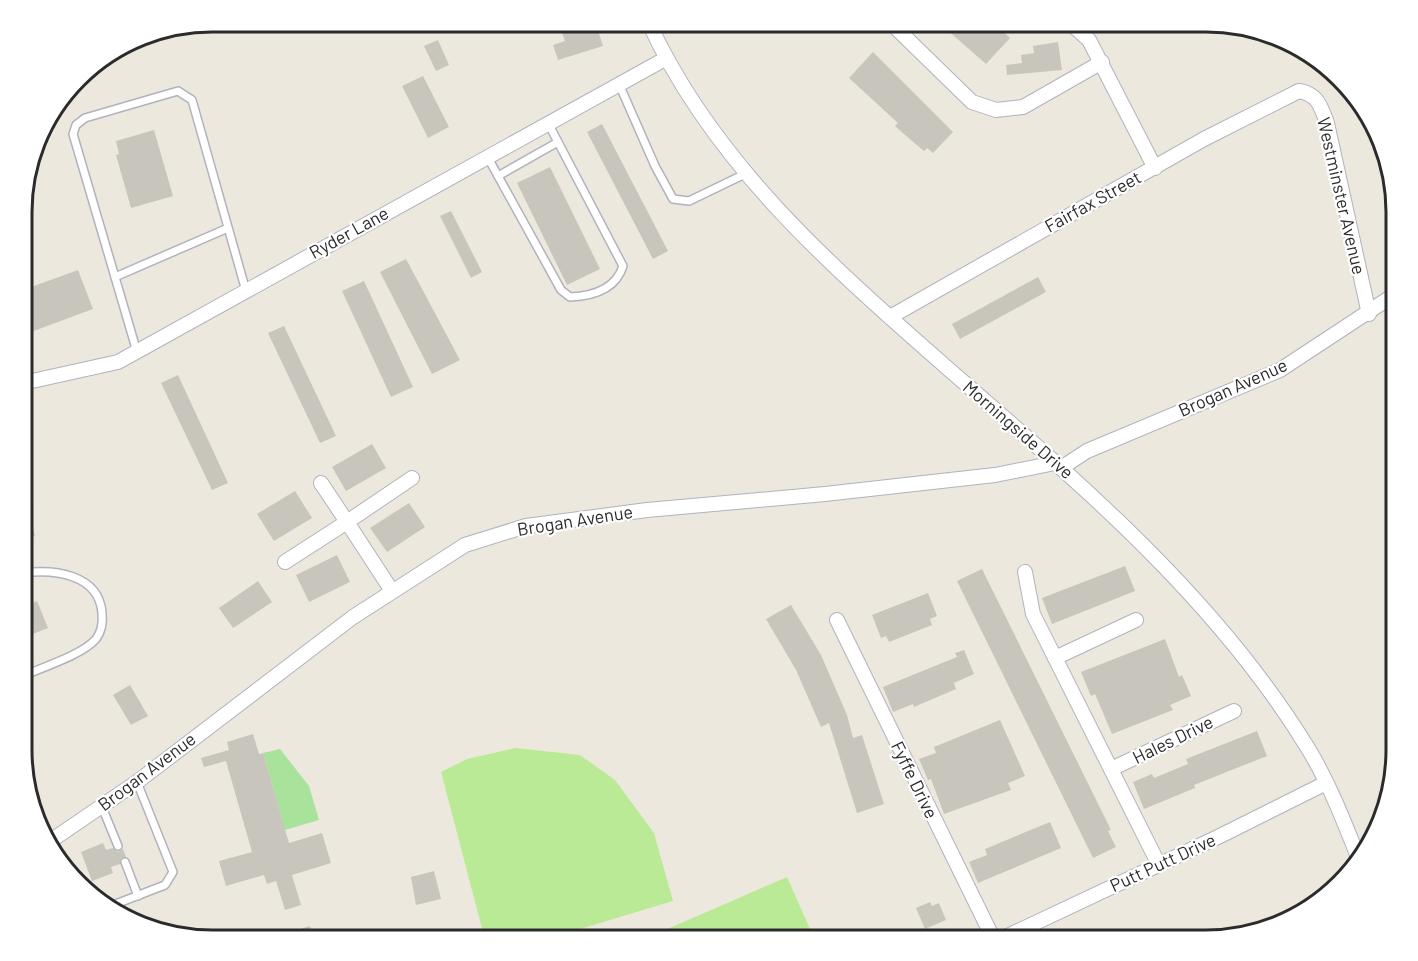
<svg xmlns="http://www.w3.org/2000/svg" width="1418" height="961" font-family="Barlow,sans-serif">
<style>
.green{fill:#a9e39b}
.pitch{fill:#bbea97}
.building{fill:#c8c5bd}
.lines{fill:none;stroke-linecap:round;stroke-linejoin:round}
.service-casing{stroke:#b1b2bf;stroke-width:10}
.minor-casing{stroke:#b1b2bf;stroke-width:16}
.service{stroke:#fff;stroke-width:7}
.minor{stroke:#fff;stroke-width:14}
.labels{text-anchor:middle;stroke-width:4.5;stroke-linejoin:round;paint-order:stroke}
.street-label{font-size:18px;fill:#2b2b2b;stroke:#fff}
.rim{fill:none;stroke:#2b2b2b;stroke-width:3}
</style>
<rect width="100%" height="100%" fill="#ede8de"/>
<path class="green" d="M280 749 309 786 319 820 285 830 263 753Z"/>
<g class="pitch">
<path d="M516 748 580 755 615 780 654 833 673 901 544 940H485L441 772 467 759Z"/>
<path d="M787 877 815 940H642Z"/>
</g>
<g class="building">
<path d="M558 21H595L603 46 558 60 553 45 565 41Z"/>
<path d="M951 21H992L1010 38 986 64 945 28Z"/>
<path d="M438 40 449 65 436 71 424 46Z"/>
<path d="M1058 42 1062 70 1007 75 1006 65 1022 63 1021 55 1034 53 1033 46Z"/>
<path d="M873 52 953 132 933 153 927 148 924 151 905 135 895 126 898 123 849 78Z"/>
<path d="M423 76 449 127 428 138 402 86Z"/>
<path d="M602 124 668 251 653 259 587 132Z"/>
<path d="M154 130 173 196 131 208 116 155 119 154 116 141Z"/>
<path d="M550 167 600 269 567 285 517 183Z"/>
<path d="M451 211 482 272 471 278 440 216Z"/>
<path d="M406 259 460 360 432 374 380 272Z"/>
<path d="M78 270 93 309 23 335V290Z"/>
<path d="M1038 277 1046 292 960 339 952 324Z"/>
<path d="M364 281 413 387 391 397 342 291Z"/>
<path d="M284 326 336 436 320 443 268 333Z"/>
<path d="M178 375 228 483 212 490 161 383Z"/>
<path d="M372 444 386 468 346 491 332 467Z"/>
<path d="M295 491 312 518 274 541 257 514Z"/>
<path d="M409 503 425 527 387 552 370 528Z"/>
<path d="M23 504H26L35 536 23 539Z"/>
<path d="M337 555 350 582 309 602 296 575Z"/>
<path d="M1125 566 1135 591 1052 624 1042 598Z"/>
<path d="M982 569 1111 830 1108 831 1116 847 1093 858 957 581Z"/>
<path d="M258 581 272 602 233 628 219 608Z"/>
<path d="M928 593 937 616 930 619 932 625 889 642 886 636 881 638 872 615Z"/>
<path d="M37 601 48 628 25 637 23 607Z"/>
<path d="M791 605 821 655 847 715 853 738 862 735 884 804 857 813 829 723 821 727 796 670 766 619Z"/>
<path d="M1165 639 1179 677 1182 675 1191 696 1170 705 1173 710 1112 734 1095 694 1091 696 1081 672Z"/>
<path d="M964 650 974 674 954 683 956 689 914 707 913 704 893 712 883 687 957 657 955 653Z"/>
<path d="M130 685 148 716 131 725 113 695Z"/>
<path d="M1000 720 1025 776 1008 783 1011 790 944 814 931 779 928 780 919 759 936 753 934 747Z"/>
<path d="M1257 731 1267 756 1194 785 1195 788 1144 809 1133 782 1152 774 1154 778 1188 764 1186 759Z"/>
<path d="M253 734 259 754 263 753 289 843 322 833 331 863 292 875 301 905 285 910 276 881 267 884 264 875 226 886 219 861 252 852 226 761 204 767 201 758 229 750 227 742Z"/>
<path d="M1050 822 1061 848 978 883 969 862 987 855 985 849Z"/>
<path d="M103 843 106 850 113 848 118 852 123 849 126 857 121 858 120 864 111 867 113 873 92 881 81 852Z"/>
<path d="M434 871 441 899 416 905 411 877Z"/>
<path d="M930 902 932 906 939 903 946 920 925 929 916 908Z"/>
<path d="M310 926 314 940H275V937Z"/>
</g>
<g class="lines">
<g class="service-casing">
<g id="service">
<path d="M619 84 655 166 673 199 689 201 745 174"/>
<path d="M487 156 561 290 570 297C593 296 616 289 623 266L548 123"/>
<path d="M498 176 558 142"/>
<path d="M115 277 228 228"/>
<path d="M137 352 73 134 76 125 85 118 178 91 192 100 246 291"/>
<path d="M23 573C54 569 99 574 102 613 103 622 102 631 96 639 82 655 43 667 23 676"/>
<path d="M102 807 118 846"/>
<path d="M125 862 138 896"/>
<path d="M108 907 165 885 173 872 137 782"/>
</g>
</g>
<g class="minor-casing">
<g id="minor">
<path d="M648 21C713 163 830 265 945 366 1078 482 1216 597 1309 750 1330 785 1345 824 1360 862"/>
<path d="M892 21 897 29 972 102 996 110 1023 107 1102 62"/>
<path d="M1068 21 1089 40 1155 168"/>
<path d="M890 317 1204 139 1299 91C1318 94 1321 107 1327 123L1369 314"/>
<path d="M23 383 118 362 665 59"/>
<path d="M1061 468 1087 451 1280 370 1397 293"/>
<path d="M285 562 347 522 321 483"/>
<path d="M1025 572 1033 614 1159 865"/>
<path d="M392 591 347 522 412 478"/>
<path d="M837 620 994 940"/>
<path d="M1055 658 1136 620"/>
<path d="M1111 769 1234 711"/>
<path d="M46 844 137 782 353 617 465 545 526 526 647 510 825 494 995 475 1055 463"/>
<path d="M999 940 1220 836 1326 783"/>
</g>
</g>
<use href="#service" class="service"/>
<use href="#minor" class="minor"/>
</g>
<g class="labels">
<g class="street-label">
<text transform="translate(1341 196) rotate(77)" y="6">Westminster Avenue</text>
<text transform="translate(1093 202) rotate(-29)" y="6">Fairfax Street</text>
<text transform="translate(349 233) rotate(-29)" y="6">Ryder Lane</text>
<text transform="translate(1233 388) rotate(-24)" y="6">Brogan Avenue</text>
<text transform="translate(1018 430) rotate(41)" y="6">Morningside Drive</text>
<text transform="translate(575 521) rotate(-9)" y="6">Brogan Avenue</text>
<text transform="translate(1173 740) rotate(-26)" y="6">Hales Drive</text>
<text transform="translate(147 772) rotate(-37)" y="6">Brogan Avenue</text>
<text transform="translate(914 780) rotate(64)" y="6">Fyffe Drive</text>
<text transform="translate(1163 863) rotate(-25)" y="6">Putt Putt Drive</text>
</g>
</g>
<path d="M0 0H1418V961H0ZM212 32H1206A180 180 0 0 1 1386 212V750A180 180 0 0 1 1206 930H212A180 180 0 0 1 32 750V212A180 180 0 0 1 212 32Z" fill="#fff" fill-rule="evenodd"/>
<path class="rim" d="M212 32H1206A180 180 0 0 1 1386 212V750A180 180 0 0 1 1206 930H212A180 180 0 0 1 32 750V212A180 180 0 0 1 212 32Z"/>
</svg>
